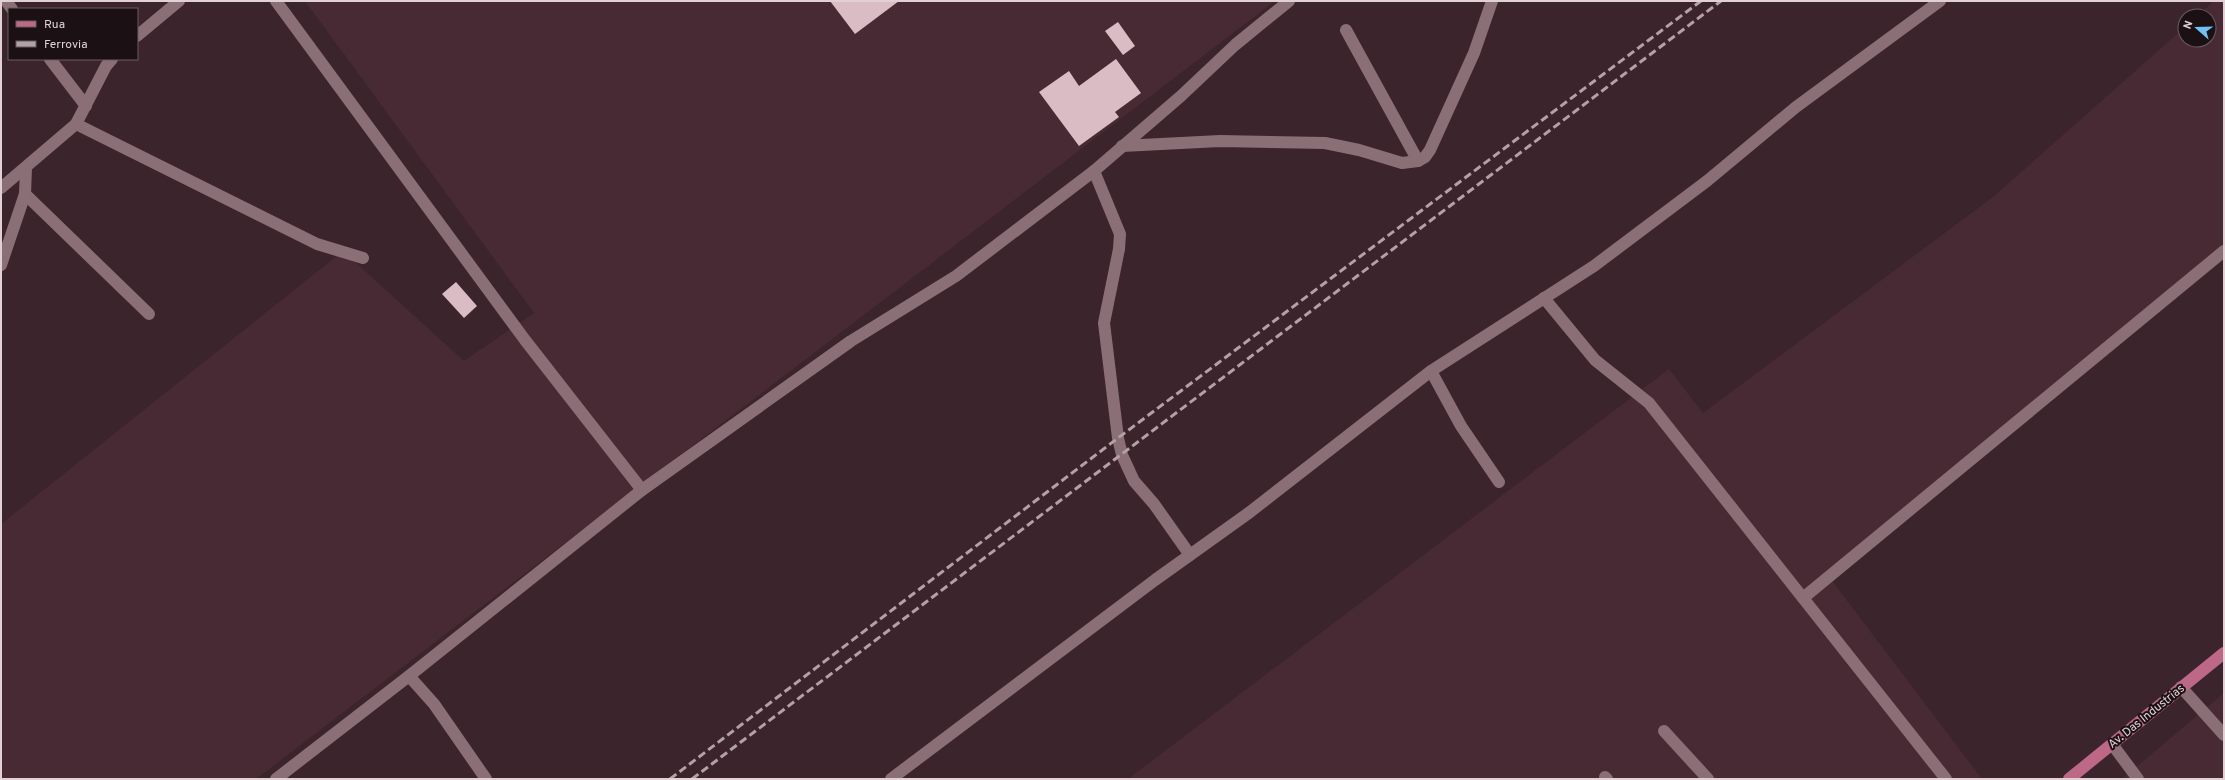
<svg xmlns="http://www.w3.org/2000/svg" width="2225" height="780" font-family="Overpass,sans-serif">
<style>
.built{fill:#482a34}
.building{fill:#dabcc4}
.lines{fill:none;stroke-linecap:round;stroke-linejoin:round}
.minor{stroke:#8a6f76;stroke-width:12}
.major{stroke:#bc6886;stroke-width:12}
.rail{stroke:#b2a1a5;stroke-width:3;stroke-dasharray:8 4;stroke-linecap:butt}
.labels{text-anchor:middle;stroke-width:4;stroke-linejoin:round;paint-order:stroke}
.street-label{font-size:12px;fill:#e1d1d5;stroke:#1b1014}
</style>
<rect width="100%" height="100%" fill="#3b242b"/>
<g class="built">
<path d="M305 1H1275L256 779H1V524L343 251 464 361 534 313Z"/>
<path d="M2214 1H2224V254L1830 578 1982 779H1128L1669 369 1703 413 1993 197 2185 27V40H2209V16H2197Z"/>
<path d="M2224 693V779H2122Z"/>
</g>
<g class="building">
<path d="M830 1H899L855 34Z"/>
<path d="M1118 22 1135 46 1123 55 1105 31Z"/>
<path d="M1116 59 1141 93 1115 112 1119 117 1079 146 1039 92 1069 71 1079 86Z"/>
<path d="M456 282 477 306 464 318 442 294Z"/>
</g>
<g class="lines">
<g class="minor">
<path d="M6 1 12 9"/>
<path d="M276 1 525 340 642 490"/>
<path d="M1346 30 1418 161"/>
<path d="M137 36 179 1"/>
<path d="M50 59 86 106"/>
<path d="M76 124 317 244 363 258"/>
<path d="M1122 146 1220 141 1325 143 1359 150 1402 163 1418 161 1425 157 1430 150 1474 53 1492 1"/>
<path d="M1094 171 1120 234 1119 249 1104 323 1118 438 1122 455 1134 481 1154 504 1190 555"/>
<path d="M1 188 76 124 106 66 112 59"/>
<path d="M25 194 149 314"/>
<path d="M1 265 25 194 26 168"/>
<path d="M1544 298 1595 360 1649 403 1946 779"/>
<path d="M1431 371 1461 426 1499 482"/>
<path d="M1803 598 2224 251"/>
<path d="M409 676 434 704 486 779"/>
<path d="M2181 687 2224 735"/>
<path d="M1664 731 1708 779"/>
<path d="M2112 744 2138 779"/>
<path d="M1605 777 1607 779"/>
<path d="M276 779 409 676 642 490 851 341 956 276 1094 171 1181 96 1235 45 1289 1"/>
<path d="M891 779 1155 580 1250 512 1431 371 1594 266 1707 181 1796 107 1940 1"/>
</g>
<path class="major" d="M2069 779 2224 653"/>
<g class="rail">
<path d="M670 779 1118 438 1701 1"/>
<path d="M692 779 1721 1"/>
</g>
</g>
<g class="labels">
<g class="street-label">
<text transform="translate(2146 716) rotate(-39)" y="4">Av. Das Industrias</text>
</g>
</g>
<rect width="2225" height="780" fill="none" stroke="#e1d1d5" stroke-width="4"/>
<rect x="8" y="8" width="130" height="52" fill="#1b1014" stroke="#6a5d61"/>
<rect x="16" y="21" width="20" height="6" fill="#bc6886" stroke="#6a5d61"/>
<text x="44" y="28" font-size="12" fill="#e1d1d5">Rua</text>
<rect x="16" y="41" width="20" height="6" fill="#b2a1a5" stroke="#6a5d61"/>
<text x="44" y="48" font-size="12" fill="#e1d1d5">Ferrovia</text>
<g transform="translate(2197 28) rotate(290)"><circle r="19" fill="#1b1014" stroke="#6a5d61"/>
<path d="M0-3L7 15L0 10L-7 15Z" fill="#71c1f5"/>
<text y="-6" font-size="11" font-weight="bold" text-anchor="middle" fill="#e1d1d5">N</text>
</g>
</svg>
